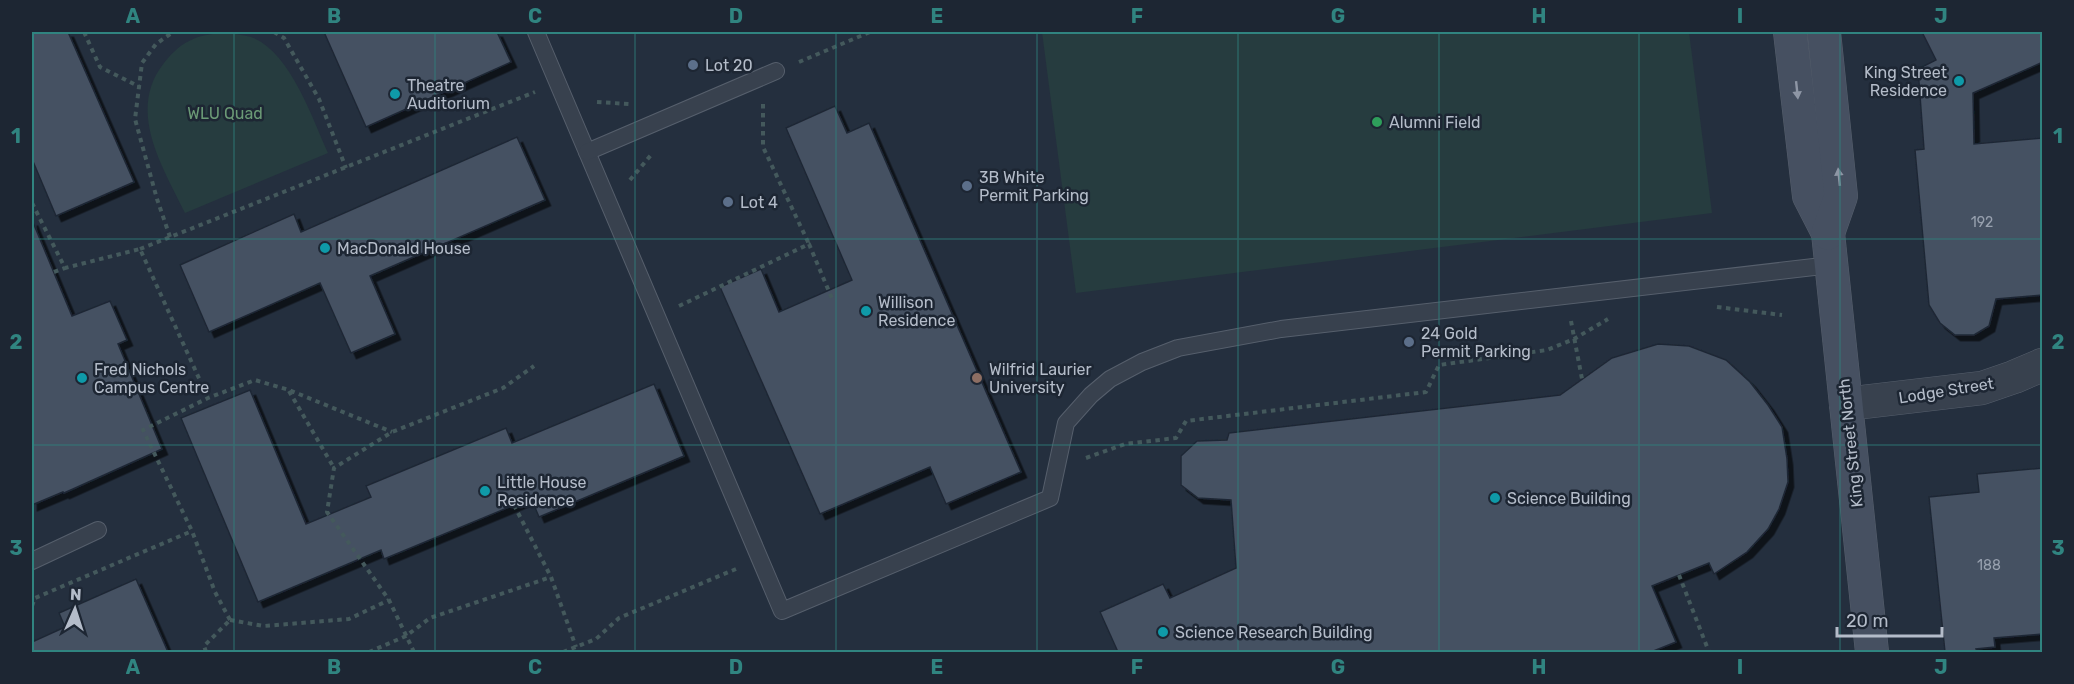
<svg xmlns="http://www.w3.org/2000/svg" width="2074" height="684" font-family="Rubik,sans-serif">
<style>
.green{fill:#263c3f}
.building{fill:#455162;stroke:#1f2835;stroke-width:1.5;filter:url(#shadow)}
.lines{fill:none;stroke-linecap:round;stroke-linejoin:round}
.service-casing{stroke:#565f6c;stroke-width:18}
.minor-casing{stroke:#565f6c;stroke-width:34}
.secondary-casing{stroke:#565f6c;stroke-width:34}
.path{stroke:#44595c;stroke-width:4;stroke-dasharray:4.5 4.5;stroke-linecap:butt}
.service{stroke:#38414e;stroke-width:16}
.minor{stroke:#38414e;stroke-width:33}
.secondary{stroke:#465061;stroke-width:33}
.oneway{fill:#8e96a5}
.grid{fill:none;stroke:#308480;stroke-width:1.5;stroke-opacity:0.55}
.service-dot{fill:#5c6f8a;stroke:#1d2633;stroke-width:2}
.culture-dot{fill:#0f9aa8;stroke:#1d2633;stroke-width:2}
.leisure-dot{fill:#2e9e5b;stroke:#1d2633;stroke-width:2}
.education-dot{fill:#8d6e63;stroke:#1d2633;stroke-width:2}
.labels{text-anchor:middle;stroke-width:5;stroke-linejoin:round;paint-order:stroke}
.number-label{font-size:14px;fill:#98a1af}
.poi-label{font-size:16px;fill:#b4bcc9;stroke:#1d2633;text-anchor:start}
.park-label{font-size:16px;fill:#6b9a76;stroke:#1d2633}
.street-label{font-size:16px;fill:#b4bcc9;stroke:#1d2633}
.neatline{fill:none;stroke:#308480;stroke-width:2}
.grid-label{font-size:20px;text-anchor:middle;font-weight:bold;fill:#308480}
</style>
<defs>
<filter id="shadow"><feDropShadow dx="5.5" dy="5.5" stdDeviation="0" flood-color="#0009"/></filter>
</defs>
<rect width="100%" height="100%" fill="#242f3e"/>
<g class="green">
<path d="M1042 32H1689L1712 213 1076 293Z"/>
<path d="M228 33C236 34 244 35 251 37 290 51 312 118 328 153L185 213C163 167 126 111 164 63 183 39 199 34 228 33Z"/>
</g>
<g class="building">
<path d="M32 32H68L134 182 56 216 32 159Z"/>
<path d="M324 32H497L511 62 366 127Z"/>
<path d="M1922 32H2043V62L1973 93 1974 144 2043 138V295L1996 299 1989 326 1974 335H1955L1940 323 1929 305 1915 150 1924 149 1918 69 1936 60Z"/>
<path d="M835 106 847 133 869 123 1021 472 946 504 930 467 820 514 720 287 761 269 779 312 852 280 786 128Z"/>
<path d="M517 137 545 200 370 276 395 334 351 353 320 283 209 332 180 265 294 214 301 232Z"/>
<path d="M32 220 72 316 110 301 127 340 118 344 162 449 64 493 63 492 32 505Z"/>
<path d="M1658 344 1689 346 1726 360 1750 382 1768 405 1782 427 1787 459 1788 482 1779 509 1768 529 1747 552 1714 574 1709 563 1652 586 1676 642 1651 652H1118L1100 612 1163 584 1170 598 1236 568 1231 500 1198 498 1181 485V456L1197 441 1227 440 1229 433 1560 395 1612 358Z"/>
<path d="M654 384 684 456 539 517 531 498 384 559 381 550 258 602 181 418 250 390 306 524 371 497 366 486 506 428 512 443Z"/>
<path d="M2043 468V634L1994 638 1995 647 1976 649 1977 652H1945L1929 497 1979 492 1977 474Z"/>
<path d="M136 579 168 652H32V642L65 627 59 613Z"/>
</g>
<g class="lines">
<g class="service-casing">
<g id="service">
<path d="M536 32 782 611 1050 498 1066 423 1091 395 1110 379 1142 362 1178 348 1281 329 1831 265"/>
<path d="M587 152 776 71"/>
<path d="M32 561 98 530"/>
</g>
</g>
<g class="minor-casing">
<path id="minor" d="M1846 404 1982 388 2014 377 2042 365"/>
</g>
<g class="secondary-casing">
<g id="secondary">
<path d="M1790 32 1809 196 1828 233 1872 652"/>
<path d="M1824 32 1841 196 1828 233"/>
</g>
</g>
<g class="path">
<path d="M84 32 100 67 140 87"/>
<path d="M274 32 284 38 319 99 346 168"/>
<path d="M799 62 870 32"/>
<path d="M597 102 629 104"/>
<path d="M763 104V147L809 244"/>
<path d="M630 180 651 155"/>
<path d="M32 203 65 268 140 249 208 398"/>
<path d="M170 237 157 199 135 119 142 63 156 44 173 32"/>
<path d="M140 249 535 92"/>
<path d="M54 272 65 268"/>
<path d="M679 306 809 244 833 301"/>
<path d="M1717 307 1782 315"/>
<path d="M1571 321 1582 379"/>
<path d="M289 391 334 468"/>
<path d="M1086 458 1125 444 1176 438 1186 421 1426 392 1439 365 1547 350 1574 339 1608 319"/>
<path d="M514 505 551 577 576 647"/>
<path d="M1679 575 1709 652"/>
<path d="M32 606 35 598 192 531"/>
<path d="M230 620 215 592 192 531 143 430 208 398 255 380 289 390 392 432"/>
<path d="M230 620 264 626 349 619 389 600"/>
<path d="M206 652 204 646 230 620"/>
<path d="M369 652 406 636 430 618 551 577"/>
<path d="M414 652 389 600 327 512 334 468 392 432 503 388 534 366"/>
<path d="M563 652 596 639 619 618 736 569"/>
</g>
<use href="#service" class="service"/>
<use href="#minor" class="minor"/>
<use href="#secondary" class="secondary"/>
</g>
<defs><path id="oneway-solid" d="M-6-.8H1V-3.2L6.5 0L1 3.2V.8H-6Z" transform="scale(1.5)"/></defs>
<g class="oneway">
<use href="#oneway-solid" transform="translate(1797 90) rotate(84)"/>
<use href="#oneway-solid" transform="translate(1839 177) rotate(-96)"/>
</g>
<path class="grid" d="M234 32V652M435 32V652M635 32V652M836 32V652M1037 32V652M1238 32V652M1439 32V652M1639 32V652M1840 32V652M32 239H2042M32 445H2042"/>
<g class="service-dot">
<circle cx="693" cy="65" r="6"/>
<circle cx="967" cy="186" r="6"/>
<circle cx="728" cy="202" r="6"/>
<circle cx="1409" cy="342" r="6"/>
</g>
<g class="culture-dot">
<circle cx="1959" cy="81" r="6"/>
<circle cx="395" cy="94" r="6"/>
<circle cx="325" cy="248" r="6"/>
<circle cx="866" cy="311" r="6"/>
<circle cx="82" cy="378" r="6"/>
<circle cx="485" cy="491" r="6"/>
<circle cx="1495" cy="498" r="6"/>
<circle cx="1163" cy="632" r="6"/>
</g>
<circle class="leisure-dot" cx="1377" cy="122" r="6"/>
<circle class="education-dot" cx="977" cy="378" r="6"/>
<g class="labels">
<g class="number-label">
<text x="1982" y="227">192</text>
<text x="1989" y="570">188</text>
</g>
<g class="poi-label">
<text x="705" y="71">Lot 20</text>
<text x="1947" y="78" text-anchor="end">King Street<tspan x="1947" dy="18">Residence</tspan></text>
<text x="407" y="91">Theatre<tspan x="407" dy="18">Auditorium</tspan></text>
<text x="1389" y="128">Alumni Field</text>
<text x="979" y="183">3B White<tspan x="979" dy="18">Permit Parking</tspan></text>
<text x="740" y="208">Lot 4</text>
<text x="337" y="254">MacDonald House</text>
<text x="878" y="308">Willison<tspan x="878" dy="18">Residence</tspan></text>
<text x="1421" y="339">24 Gold<tspan x="1421" dy="18">Permit Parking</tspan></text>
<text x="94" y="375">Fred Nichols<tspan x="94" dy="18">Campus Centre</tspan></text>
<text x="989" y="375">Wilfrid Laurier<tspan x="989" dy="18">University</tspan></text>
<text x="497" y="488">Little House<tspan x="497" dy="18">Residence</tspan></text>
<text x="1507" y="504">Science Building</text>
<text x="1175" y="638">Science Research Building</text>
</g>
<g class="park-label">
<text x="225" y="119">WLU Quad</text>
</g>
<g class="street-label">
<text transform="translate(1946 390) rotate(-9)" y="6">Lodge Street</text>
<text transform="translate(1850 443) rotate(-96)" y="6">King Street North</text>
</g>
</g>
<rect width="2074" height="684" fill="none" stroke="#1d2633" stroke-width="66"/>
<g transform="translate(75 609) rotate(3)" stroke="#1d2633" stroke-width="4.5" paint-order="stroke">
<path d="M0-4.5L10 22L0 15L-10 22Z" fill="#b4bcc9"/>
<text y="-9" font-size="16" font-weight="bold" text-anchor="middle" fill="#b4bcc9">N</text>
</g>
<path d="M1837 627v9h105v-9" fill="none" stroke="#b4bcc9" stroke-width="3"/>
<text x="1846" y="627" font-size="18" fill="#b4bcc9" stroke="#1d2633" stroke-width="4.5" paint-order="stroke">20 m</text>
<rect x="33" y="33" width="2008" height="618" class="neatline"/>
<g class="grid-label">
<text x="133" y="23">A</text>
<text x="334" y="23">B</text>
<text x="535" y="23">C</text>
<text x="736" y="23">D</text>
<text x="937" y="23">E</text>
<text x="1137" y="23">F</text>
<text x="1338" y="23">G</text>
<text x="1539" y="23">H</text>
<text x="1740" y="23">I</text>
<text x="1941" y="23">J</text>
<text x="16" y="143">1</text>
<text x="2058" y="143">1</text>
<text x="16" y="349">2</text>
<text x="2058" y="349">2</text>
<text x="16" y="555">3</text>
<text x="2058" y="555">3</text>
<text x="133" y="674">A</text>
<text x="334" y="674">B</text>
<text x="535" y="674">C</text>
<text x="736" y="674">D</text>
<text x="937" y="674">E</text>
<text x="1137" y="674">F</text>
<text x="1338" y="674">G</text>
<text x="1539" y="674">H</text>
<text x="1740" y="674">I</text>
<text x="1941" y="674">J</text>
</g>
</svg>
